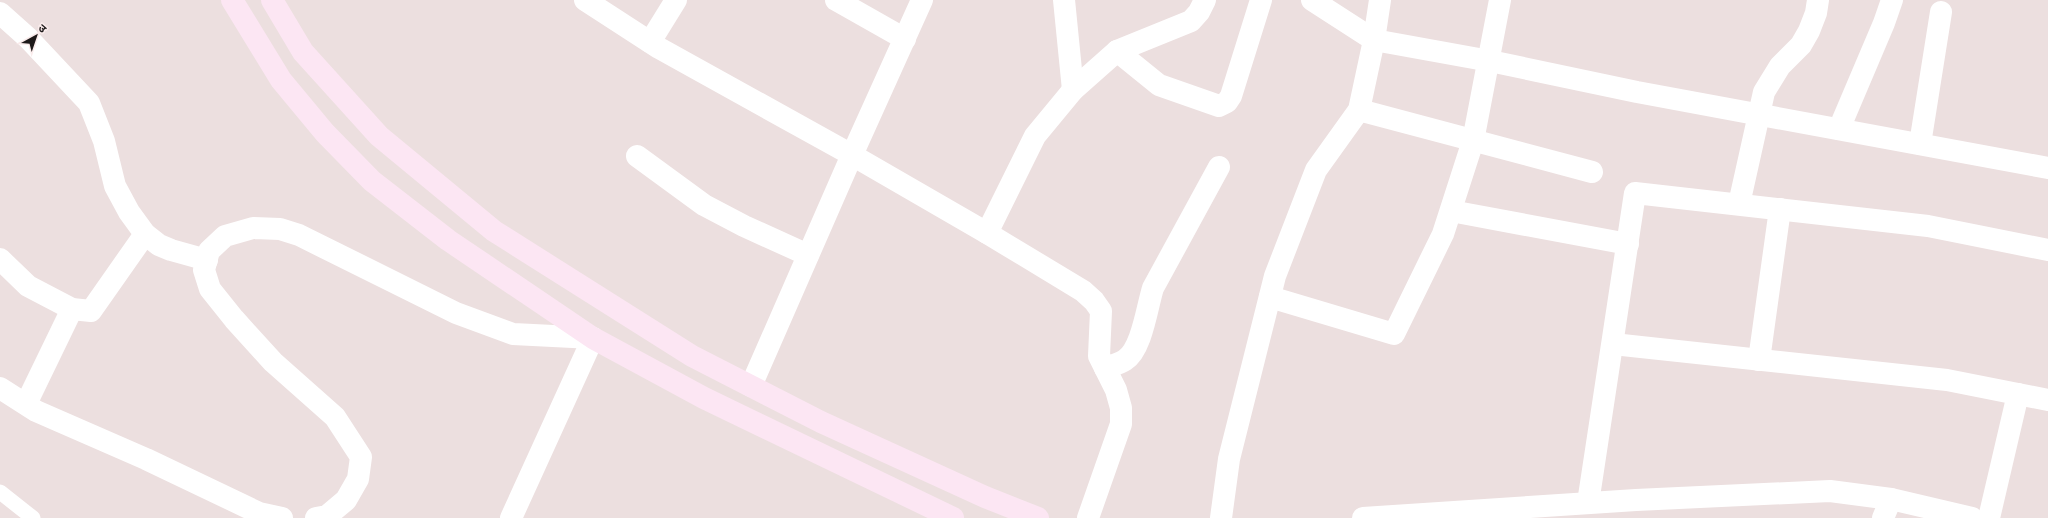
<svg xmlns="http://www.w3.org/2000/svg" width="2048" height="518" font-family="'Space Grotesk','Noto Sans Devanagari',sans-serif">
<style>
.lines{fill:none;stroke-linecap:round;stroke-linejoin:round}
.lane{stroke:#fff;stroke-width:15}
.street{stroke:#fff;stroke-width:22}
.secondary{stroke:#fce6f3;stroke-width:22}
</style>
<rect width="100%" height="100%" fill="#ecdfdf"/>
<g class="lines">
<path class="lane" d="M0 492 33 518"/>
<g class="street">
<path d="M585 0 659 48 852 155 987 233 1083 291 1094 301 1101 311 1099 356 1116 390 1121 408V424L1088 518"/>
<path d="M836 0 905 39"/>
<path d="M1064 0 1073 90"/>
<path d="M1312 0 1374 40 1490 61 1637 92 2048 168"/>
<path d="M0 13 28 38 89 103 104 141 115 186 129 212 145 234 159 245 171 250 207 260"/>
<path d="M650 42 676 0"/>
<path d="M1117 51 1159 85 1219 106 1227 102 1231 96 1261 0"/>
<path d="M1359 110 1592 172"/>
<path d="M1839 129 1884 23 1892 0"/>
<path d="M1920 144 1941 12"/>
<path d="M637 156 704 205 744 226 808 255"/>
<path d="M1739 204 1764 92 1780 66 1801 45 1809 31 1816 13 1818 0"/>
<path d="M1451 211 1628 244"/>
<path d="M987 233 1035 136 1073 90 1117 51 1191 21 1199 12 1205 0"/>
<path d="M0 259 28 286 72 309 91 311 145 234"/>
<path d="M1270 297 1394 334 1443 234 1473 141 1500 0"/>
<path d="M1613 344 1947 380 2048 400"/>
<path d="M1759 360 1780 209"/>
<path d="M1105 368C1111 366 1119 364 1125 360 1142 349 1147 307 1153 288L1219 167"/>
<path d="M751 386 852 155 922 0"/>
<path d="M0 388 36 411 146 459 259 513 282 518"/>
<path d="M26 404 72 309"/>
<path d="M1588 503 1635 193 1928 226 2048 250"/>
<path d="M316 518 327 516 346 500 358 479 361 457 335 417 273 362 234 319 210 289 204 270 209 251 225 236 253 228 280 229 299 235 456 313 513 334 593 338 511 518"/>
<path d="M1221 518 1229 459 1275 276 1316 170 1359 110 1374 40 1380 0"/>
<path d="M1363 518 1636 500 1830 491 1891 499 1972 518"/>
<path d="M1883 518 1891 499"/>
<path d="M1989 518 2018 394"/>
</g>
<g class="secondary">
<path d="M232 0 281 80 325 133 372 181 448 240 593 338 704 398 953 518"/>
<path d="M272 0 303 52 379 136 494 231 692 356 821 422 985 497 1038 518"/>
</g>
</g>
<g transform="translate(36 36) rotate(40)" stroke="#faecec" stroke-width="3" paint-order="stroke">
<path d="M0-3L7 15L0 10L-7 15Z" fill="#1d1919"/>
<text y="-6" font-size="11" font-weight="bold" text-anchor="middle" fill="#1d1919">उ</text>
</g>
</svg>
